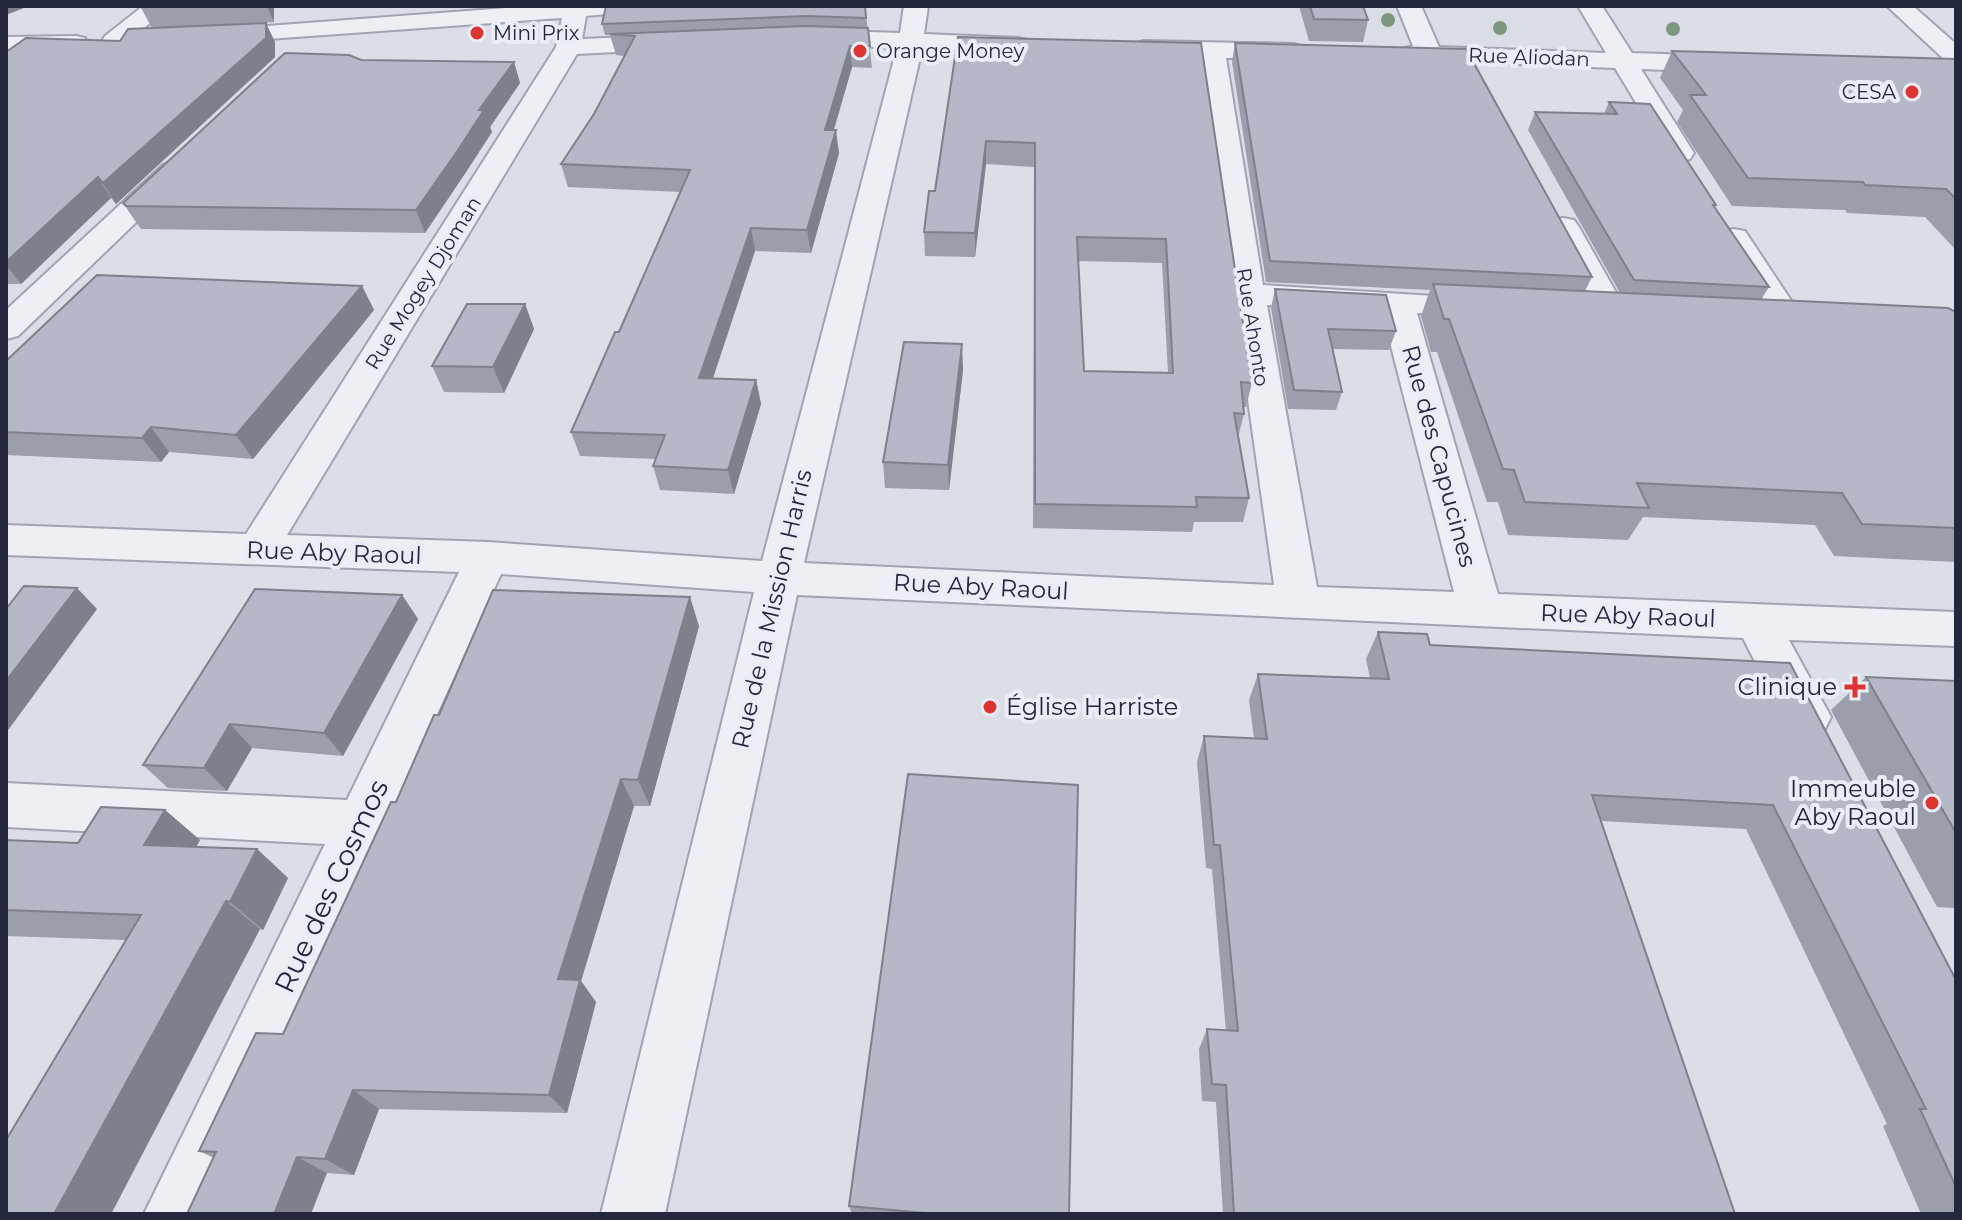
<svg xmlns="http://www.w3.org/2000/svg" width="1962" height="1220" font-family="Montserrat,sans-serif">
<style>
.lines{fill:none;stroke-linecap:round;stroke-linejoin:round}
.minor-casing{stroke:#a0a3b1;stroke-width:4}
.minor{fill:#eeeff5;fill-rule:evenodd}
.tree{fill:#7d9682}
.wall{fill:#9b9eab;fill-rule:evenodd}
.shaded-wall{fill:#7e818b}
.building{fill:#b4b8c7;stroke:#7e818b;stroke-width:2;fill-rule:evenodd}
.poi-dot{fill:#dc3430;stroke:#eaedf5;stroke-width:3}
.labels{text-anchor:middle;stroke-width:8;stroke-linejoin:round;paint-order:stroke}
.far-poi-label{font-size:20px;fill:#23283e;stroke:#eaedf5;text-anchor:start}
.far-street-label{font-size:20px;fill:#23283e;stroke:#eaedf5}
.street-label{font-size:24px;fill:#23283e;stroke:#eaedf5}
.poi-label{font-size:24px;fill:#23283e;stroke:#eaedf5;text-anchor:end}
.near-street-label{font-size:28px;fill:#23283e;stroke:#eaedf5}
</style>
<rect width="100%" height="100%" fill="#dbdde7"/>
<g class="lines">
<g class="minor-casing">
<g id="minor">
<path d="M143 6H170L123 46H105L102 41 105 36Z"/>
<path d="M532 6H644L640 11 586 16 582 39 674 35 683 37 686 42 683 47 674 49 577 54 287 535 487 542 762 561 897 48 811 44 802 42 799 37 802 32 811 30 900 33 904 6H928L924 34 1018 38 1027 40 1030 45 1027 50 1018 52 922 49 804 563 1274 585 1200 58 1143 57 1134 54 1130 49 1134 44 1143 41 1294 44 1303 47 1307 52 1303 57 1226 58 1263 285 1497 300 1502 307 1497 314 1485 317 1417 313 1498 594 1956 612V646L1789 640 1831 717 1824 731 1807 737 1790 731 1743 638 797 595 665 1214H601L754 592 501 574 209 1214H144L325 844 6 827V783L347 800 459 572 6 555V525L246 534 556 47 562 18 212 43 203 41 200 36 203 31ZM1267 305 1382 311 1454 592 1317 587Z"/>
<path d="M1397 6H1421L1439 47 1606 53 1578 6H1602L1632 53 1726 56 1735 59 1739 64 1735 69 1726 72 1641 69 1694 153 1690 159 1680 162 1670 159 1615 68 1402 59 1398 54 1402 49 1413 46Z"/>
<path d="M1887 6H1913L1956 44V65L1947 62Z"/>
<path d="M76 36 85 38 88 43 85 48 6 51V37Z"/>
<path d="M173 162 183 165 188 171 183 177 18 336 6 339V310L163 165Z"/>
<path d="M1563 218 1574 220 1579 227 1627 312 1622 319 1610 322 1598 319 1593 312 1547 227 1552 220Z"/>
<path d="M1734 229 1745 231 1804 320 1799 327 1787 330 1775 327 1770 320 1718 238 1723 231Z"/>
</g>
</g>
<use href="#minor" class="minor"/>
</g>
<g class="tree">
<circle cx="1388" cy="20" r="7"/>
<circle cx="1500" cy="28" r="7"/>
<circle cx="1673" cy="29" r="7"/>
</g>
<g class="wall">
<path d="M140 6H274V22L152 28Z"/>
<path d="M865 6 872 68 852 67 834 130 839 153 811 253 755 251 713 378 756 380 761 404 734 494 660 490 653 466 656 459 580 456 571 432 619 332 681 192 568 187 561 164 594 114 624 56 616 55 610 35H605L602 24Z"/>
<path d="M1299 6H1363L1368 20 1363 42 1309 41Z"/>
<path d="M958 37 1201 43 1252 383 1246 407H1243L1244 414 1238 437 1249 498 1243 522H1194L1192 532 1033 528 1034 167 986 164 975 257 925 256 924 232 935 191ZM1078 261 1162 263 1168 373 1084 371Z"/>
<path d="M120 41 275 42V57L116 204 111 198 21 284H6V52Z"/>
<path d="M1235 43 1592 277 1585 291 1620 293 1528 130 1535 112 1604 114 1609 102 1716 205 1715 207 1769 287 1761 300 1956 312V562L1834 556 1815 525 1643 517 1628 540 1508 535 1498 502H1487L1437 352H1431L1421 316 1430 290 1266 282 1232 62Z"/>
<path d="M1672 51 1956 59V250L1925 217 1847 213 1845 210 1732 206 1677 122 1683 110 1660 78Z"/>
<path d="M361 60 514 62 520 83 490 127 492 132 466 172 425 233 141 229 138 225 123 203Z"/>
<path d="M362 286 374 310 253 459 169 452 161 462 6 455V361Z"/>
<path d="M1275 289 1396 331 1389 350 1333 349 1342 392 1336 410 1288 409 1271 308Z"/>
<path d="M525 304 534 329 504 393 444 392 432 366Z"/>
<path d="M963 370 949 490 885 488 883 462Z"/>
<path d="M402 595 418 619 343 756 252 748 227 791 168 788 143 765Z"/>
<path d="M699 626 650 806H634L581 981 596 1002 567 1113 379 1109 354 1175 327 1173 214 1158 199 1151 283 1034 439 715Z"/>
<path d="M1378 632 1430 645 1790 663 1956 980V1214H1921L1883 1126 1887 1124 1746 829 1601 821 1735 1214H1223L1216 1102 1202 1101 1199 1049 1207 1029 1226 1031 1212 869 1206 868 1197 762 1204 736 1254 738 1249 700 1258 674 1370 678 1366 659Z"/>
<path d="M1866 677 1956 681V908L1937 907 1831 710Z"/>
<path d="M165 810 200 840 196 847 257 849 288 878 263 930 260 929 111 1214H6L125 940 6 936V840L78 843Z"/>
<path d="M849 1206 1069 1214H852Z"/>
</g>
<g class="shaded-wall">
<path d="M6 6H29L6 15Z"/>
<path d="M267 6H274V22Z"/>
<path d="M266 23 275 42V57L116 204 103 183Z"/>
<path d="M850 46 852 67 827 152 825 130Z"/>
<path d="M514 62 520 83 490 127 492 132 466 172 425 233 416 210 479 110Z"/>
<path d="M836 130 839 153 811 253 807 230Z"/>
<path d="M986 141V164L975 257V233Z"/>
<path d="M98 177 111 198 21 284 6 265V262Z"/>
<path d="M751 228 755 251 705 402 699 378Z"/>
<path d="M362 286 374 310 253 459 236 435Z"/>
<path d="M525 304 534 329 504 393 493 367Z"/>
<path d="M962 344 963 370 949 490 948 465Z"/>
<path d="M756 380 761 404 734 494 728 470Z"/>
<path d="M151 427 169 452 161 462 142 438Z"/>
<path d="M77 588 97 609 6 733V681Z"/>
<path d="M402 595 418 619 343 756 324 733Z"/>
<path d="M690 597 699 626 650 806 638 780Z"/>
<path d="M230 724 252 748 227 791 204 768Z"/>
<path d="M621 779 634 806 581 981 596 1002 567 1113 549 1095 558 979Z"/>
<path d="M165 810 200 840 180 874 144 845Z"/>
<path d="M257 849 288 878 263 930 230 902Z"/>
<path d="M226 901 260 929 111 1214H54Z"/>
<path d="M353 1090 379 1109 354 1175 325 1159Z"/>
<path d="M297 1157 327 1173 311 1214H274Z"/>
</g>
<g class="building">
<path d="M606 6H865L866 18 807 16 602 24Z"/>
<path d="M1310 6H1363L1368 20 1314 19Z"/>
<path d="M266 23V38L103 183 98 177 6 262V52L26 38 120 41 128 29Z"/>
<path d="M806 26 868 28 870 46H850L825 130H836L807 230 751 228 699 378 756 380 728 470 653 466 665 435 571 432 615 332H619L690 170 561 164 594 114 635 36 610 34Z"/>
<path d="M958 37 1201 43 1252 383 1241 382 1244 414 1234 413 1249 498 1196 497 1197 507 1035 504V143L986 141 975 233 924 232 929 191H935ZM1077 237 1166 239 1173 373 1084 371Z"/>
<path d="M1235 43 1466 49 1592 277 1270 261Z"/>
<path d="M1672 51 1956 59V199L1946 189 1865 185 1863 182 1748 178 1690 95H1706Z"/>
<path d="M285 53 349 55 361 60 514 62 479 110H484L458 150 416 210 126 206 123 203Z"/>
<path d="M1609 102 1650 104 1716 205H1713L1769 287 1634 280 1535 112 1617 114Z"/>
<path d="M97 275 362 286 236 435 151 427 142 438 6 432V361Z"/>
<path d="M1433 284 1948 308 1956 312V528L1862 524 1842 493 1637 483 1649 508 1525 502 1514 470 1503 469 1449 319H1444Z"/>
<path d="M1275 289 1386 295 1396 331 1328 329 1342 392 1294 390Z"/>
<path d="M467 304H525L493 367 432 366Z"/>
<path d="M904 342 962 344 948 465 883 462Z"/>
<path d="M24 586 77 588 6 681V609Z"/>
<path d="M255 589 402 595 324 733 230 724 204 768 143 765Z"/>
<path d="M493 590 690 597 638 780 621 779 558 979 580 980 549 1095 353 1090 325 1159 297 1157 274 1214H187L216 1152 199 1151 256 1033 283 1034 391 802H396L434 715H439Z"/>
<path d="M1378 632 1427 634 1430 645 1790 663 1956 980V1187L1920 1109H1926L1773 805 1592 795 1735 1214H1234L1226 1085 1212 1084 1207 1029 1238 1031 1220 845H1214L1204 736 1267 739 1258 674 1389 679Z"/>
<path d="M1866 677 1956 681V833Z"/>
<path d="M908 774 1078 785 1069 1214H936L849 1206Z"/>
<path d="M101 807 165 810 144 845 257 849 230 902 226 901 54 1214H6V1140L141 915 6 910V840L78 843Z"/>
</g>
<g class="poi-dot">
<circle cx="477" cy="33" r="8"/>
<circle cx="860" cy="51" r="8"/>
<circle cx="1912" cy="92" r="8"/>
<path d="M1851 675h8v8h8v8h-8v8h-8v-8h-8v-8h8z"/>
<circle cx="990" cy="707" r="8"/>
<circle cx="1932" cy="803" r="8"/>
</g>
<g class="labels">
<g class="far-poi-label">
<text x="493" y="40">Mini Prix</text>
<text x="876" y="58">Orange Money</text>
<text x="1896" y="99" text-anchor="end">CESA</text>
</g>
<g class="far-street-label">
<text transform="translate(1529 57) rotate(2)" y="7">Rue Aliodan</text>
<text transform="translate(423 283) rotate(-58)" y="7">Rue Mogey Djoman</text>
<text transform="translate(1253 327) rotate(81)" y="7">Rue Ahonto</text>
</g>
<g class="street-label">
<text transform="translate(1439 456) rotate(75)" y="8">Rue des Capucines</text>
<text transform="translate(334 553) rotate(2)" y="8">Rue Aby Raoul</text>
<text transform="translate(981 587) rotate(3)" y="8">Rue Aby Raoul</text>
<text transform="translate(772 609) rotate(-77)" y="8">Rue de la Mission Harris</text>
<text transform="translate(1628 616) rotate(2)" y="8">Rue Aby Raoul</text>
</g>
<g class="poi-label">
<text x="1837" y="695">Clinique</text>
<text x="1006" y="715" text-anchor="start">Église Harriste</text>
<text x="1916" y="797">Immeuble<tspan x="1916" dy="28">Aby Raoul</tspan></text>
</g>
<g class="near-street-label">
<text transform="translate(331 886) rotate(-65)" y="10">Rue des Cosmos</text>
</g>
</g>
<rect width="1962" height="1220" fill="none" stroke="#23283e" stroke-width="16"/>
</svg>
